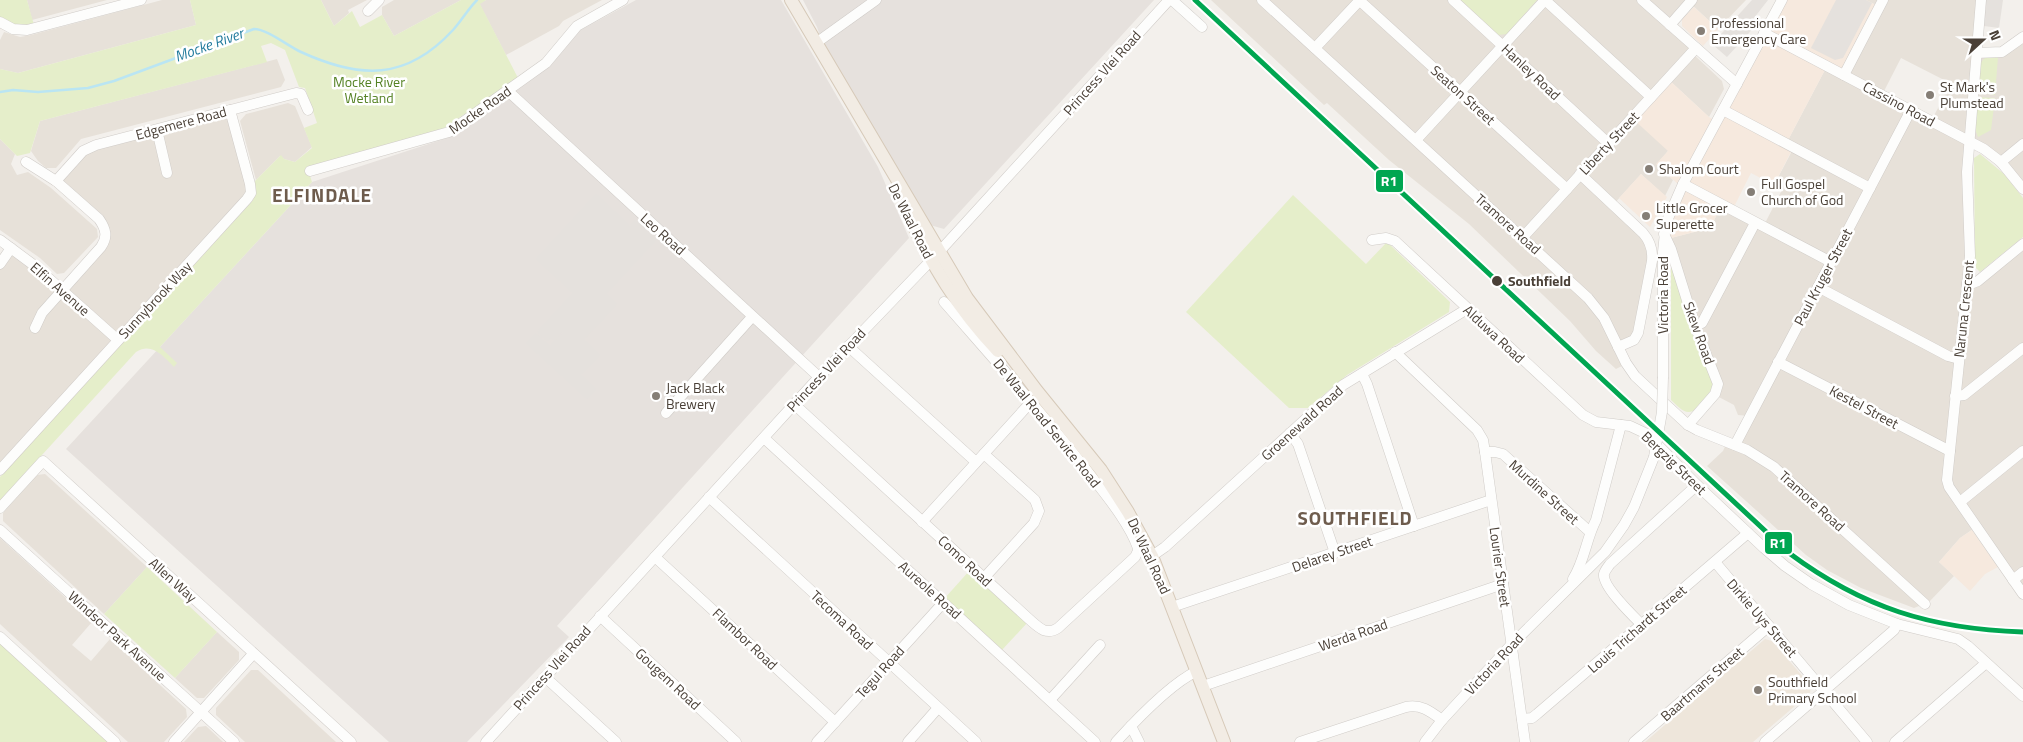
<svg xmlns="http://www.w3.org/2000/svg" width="2023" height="742" font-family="'Titillium Web',sans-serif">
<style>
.residential{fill:#e7e1d9;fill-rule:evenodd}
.commercial{fill:#f6e9de}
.industrial{fill:#e6e1dd}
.education{fill:#eee6db}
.green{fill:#e5eeca}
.parking{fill:#e5e1dd}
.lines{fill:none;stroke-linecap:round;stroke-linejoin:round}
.stream{stroke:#bae5f3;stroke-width:2.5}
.minor-casing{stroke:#d0ccc8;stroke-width:11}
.major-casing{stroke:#d6c9b8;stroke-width:14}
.minor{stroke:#fdfdfc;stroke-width:10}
.major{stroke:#f2ece4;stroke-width:12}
.minor-bridge-casing{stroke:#d0ccc8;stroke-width:11;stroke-linecap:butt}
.minor-bridge{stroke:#fdfdfc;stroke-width:10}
.rail-1-casing{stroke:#fff;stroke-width:9}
.rail-1{stroke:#00a651;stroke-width:5}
.poi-dot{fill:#857e76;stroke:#fff;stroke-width:2}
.stop-dot{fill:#4a4037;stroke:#fff;stroke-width:2}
.labels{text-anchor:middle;stroke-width:5;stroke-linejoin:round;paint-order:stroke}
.poi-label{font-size:14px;fill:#4a4037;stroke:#fff;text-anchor:start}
.street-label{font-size:14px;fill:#4a4037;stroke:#fff}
.park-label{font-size:14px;fill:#558224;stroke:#fff}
.stop-label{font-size:14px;font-weight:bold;fill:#4a4037;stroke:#fff;text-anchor:start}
.water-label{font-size:15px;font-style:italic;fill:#227b9d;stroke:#fff}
.district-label{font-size:19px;font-weight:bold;letter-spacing:1px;fill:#6e5c4d;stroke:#fff}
.line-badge{stroke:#fff;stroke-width:2}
.badge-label{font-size:14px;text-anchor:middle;font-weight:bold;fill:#fff}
</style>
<rect width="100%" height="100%" fill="#f3f0ec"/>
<g class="residential">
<path d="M27 0H107L32 20Z"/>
<path d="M162 0H190L196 25 18 73 0 69V40L4 32 20 37 31 35Z"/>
<path d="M321 0H367L348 10 349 13 334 26Z"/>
<path d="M394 0H461L394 36 382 15V7Z"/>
<path d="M486 0H602L563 21 559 26 506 55 479 3Z"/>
<path d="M1211 0H1641L1647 5 1651 0H1746L1718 29 1689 2 1669 25 1696 48 1692 53 1722 81 1724 89 1709 117 1668 79V151L1657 164 1673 180 1665 196 1641 174 1613 205 1650 246 1638 333 1617 347 1626 364 1616 369 1596 351 1570 321 1469 224 1389 160 1327 103 1324 105Z"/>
<path d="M1866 0H1980L1976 53H1998L2023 37V189L2007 169 1969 141 1973 283 2023 244V595L1976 527 1960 538 1939 562 1954 576 1929 602 1914 608 1861 588 1827 570 1806 555 1707 466 1723 451 1727 442 1735 444 1749 416 1738 415 1734 405 1715 395 1667 239 1710 228 1722 205 1763 227 1782 190 1774 185 1793 149 1786 144 1827 66 1880 7ZM1901 58 1948 82 1941 96 1944 97 1931 121 1882 95Z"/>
<path d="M277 59 285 80 281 87 81 139 56 168H46L38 161 31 151 40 121Z"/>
<path d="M288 103 295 106 312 147 295 162 284 159 280 156 256 180 240 121 246 114Z"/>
<path d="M230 110 251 193 0 470V264L11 248 62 290 101 247 106 231 56 181 83 151Z"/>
<path d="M0 139 15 154 11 164 17 175 28 172 51 188 97 229 98 237 64 273 57 274 40 258 0 230Z"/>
<path d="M45 474 147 567 104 614 3 521V513L37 475Z"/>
<path d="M0 538 92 622 72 645 91 661 110 639 186 709 187 717 164 742H128L0 624Z"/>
<path d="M217 632 239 652V660L204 698H197L175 678Z"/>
<path d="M251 670H258L336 742H245L216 715V708Z"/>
<path d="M206 726 223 742H184L198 727Z"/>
</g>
<g class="commercial">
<path d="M1782 0H1866L1880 7 1844 75 1827 66 1786 144 1793 148 1774 185 1751 173 1732 211 1722 205 1710 228 1667 239 1664 233 1681 187 1656 164 1668 151 1632 118 1668 79 1709 117 1716 121Z"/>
<path d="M1694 7 1718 29 1703 46 1682 26V19Z"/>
<path d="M1641 174 1667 197 1650 227 1619 198Z"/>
<path d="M1972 530 1998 567 1985 574 1970 591 1939 562 1960 538Z"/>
</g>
<g class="industrial">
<path d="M636 0H781L878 167 909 238 557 626 569 637 467 742H389L66 449 312 182 447 138 552 64 579 31Z"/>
<path d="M803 0H1154L944 229 930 225 825 50 817 27Z"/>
</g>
<path class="education" d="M1765 639 1772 641 1811 686 1810 693 1753 742H1645Z"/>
<g class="green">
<path d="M0 0H27L34 25H16L0 18Z"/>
<path d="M190 0H321L334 26 352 11 360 27 382 15 394 36 461 0H486L480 4 518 78 441 130 307 167 312 182 160 347 177 363 174 367C163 356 152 342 136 352L0 501V477L253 200 256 192 254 182 281 155 284 159 295 162 312 148 304 128 317 123 305 88 299 87 285 50 271 43 261 46 267 62 40 121 30 153 17 156 0 139V69L18 73 196 25Z"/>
<path d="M1458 0H1537L1507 34 1498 35Z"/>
<path d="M1986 57H1998L1995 95 1976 92 1980 63Z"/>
<path d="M1976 97 1995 98 1991 130 1978 137 1975 129Z"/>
<path d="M1980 154 2004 174 2023 198V237L1980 272 1975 267 1974 158Z"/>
<path d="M1293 195 1366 264 1387 242 1450 302 1449 312 1347 375 1308 408H1289L1186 312Z"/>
<path d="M1671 264 1714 388 1693 411C1684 415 1678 406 1671 400Z"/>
<path d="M147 567 217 632 175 678 104 614Z"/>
<path d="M970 570 1028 622 1001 651 944 599Z"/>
<path d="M0 641 111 742H0Z"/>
</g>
<g class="parking">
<path d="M1752 0H1768L1754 18 1758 23 1727 57 1712 44Z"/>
<path d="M1836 0H1866L1872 3 1843 58 1835 60 1811 48Z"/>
<path d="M1986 0H2003L1999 28 1984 26Z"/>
<path d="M596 194 630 226 635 220 656 240 606 294 617 304 584 340 600 355 581 375 596 389 587 399 526 343 536 333 550 346 565 330 554 340 551 338 547 341 537 332 573 293 536 259Z"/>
</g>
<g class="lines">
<path class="stream" d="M0 92 13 90 38 92 88 88 114 81 254 29C267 29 288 46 301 52 360 79 406 81 453 30 462 20 468 9 477 0"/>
<g class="minor-casing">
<g id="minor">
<path d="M1172 0 1202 27"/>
<path d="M1262 0 1588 298 1604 318 1626 363 1635 376 1663 402 1688 425 1697 430 1747 450 1774 467 1925 604"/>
<path d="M1359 0 1567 189"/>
<path d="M1453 0 1609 144"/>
<path d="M1545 0 1651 97"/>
<path d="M1642 0 1737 84"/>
<path d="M1981 0 1967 172 1970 256 1947 480 1949 487 2023 594"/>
<path d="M368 11 379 0"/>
<path d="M0 22 13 29 27 30 141 0"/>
<path d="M1670 25 1692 0"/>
<path d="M1764 33 1984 149 2001 162 2023 189"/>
<path d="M816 43 876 0"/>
<path d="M1315 48 1360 0"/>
<path d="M1976 53 2002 52 2023 37"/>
<path d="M1844 75 1883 0"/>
<path d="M508 91 819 377"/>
<path d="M1723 110 1870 188"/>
<path d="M157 130 167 173"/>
<path d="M1416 140 1545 0"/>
<path d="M26 162 56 181 99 219C106 229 108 237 101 247L42 313 35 328"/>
<path d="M2001 162 2023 144"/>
<path d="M310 171 449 132 546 63 577 26 623 0"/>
<path d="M1580 174 1643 233C1650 241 1653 250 1652 261L1638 333 1634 340 1618 347"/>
<path d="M56 181 83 151 96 145 296 93 301 94 308 110"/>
<path d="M1683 184 1831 262"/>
<path d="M1664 234 1671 249 1695 326 1718 384 1715 394 1688 425"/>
<path d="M1523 237 1696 48"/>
<path d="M0 240 35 266 118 340"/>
<path d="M1372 240 1386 238 1395 241 1583 415 1596 422 1630 426 1647 434 1697 485 1764 548 1785 566 1811 584 1849 605 1897 624 1958 639 1968 646 2023 696"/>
<path d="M0 264 11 248"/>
<path d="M1967 283H1973L1978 281 2023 244"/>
<path d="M1818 287 1948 356 1959 359"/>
<path d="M1695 326 1702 323 1755 223"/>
<path d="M848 346 976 462"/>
<path d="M1395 352 1477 430 1483 440 1485 452H1495L1503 454 1590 532"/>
<path d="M1778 362 1950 451"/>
<path d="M1362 374 1367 384 1414 526"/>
<path d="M1663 377V252L1666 223 1683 184 1782 0"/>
<path d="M1955 396 1964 395 2023 348"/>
<path d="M794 404 1029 619C1038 627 1046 636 1058 628L1135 557 1138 551V548C1128 520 1103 492 1085 468 1041 411 992 357 944 302"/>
<path d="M666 413 752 317"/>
<path d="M1290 433 1298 444 1335 553"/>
<path d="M764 438 1095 742"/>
<path d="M1735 445 1911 110"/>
<path d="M1485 452 1525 742"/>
<path d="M984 454 1035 500 1039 511 1034 523 984 578"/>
<path d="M0 470 247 199 251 193 250 184 230 110"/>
<path d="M709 497 976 742"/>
<path d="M1960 502 2023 451"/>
<path d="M0 508 43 461 351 742"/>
<path d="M922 522 1031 402"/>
<path d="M0 530 234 742"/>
<path d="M1152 556 1165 547 1343 385 1467 309"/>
<path d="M655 557 835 722"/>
<path d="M1715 562 1867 742"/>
<path d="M1573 579C1585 560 1586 539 1596 520L1621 425"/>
<path d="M2013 580 2023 572"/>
<path d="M1172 607 1491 500"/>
<path d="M600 616 736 742"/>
<path d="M1642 625C1633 616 1602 586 1604 574 1605 570 1608 567 1610 564L1697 485"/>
<path d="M0 637 115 742"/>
<path d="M545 677 616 742"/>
<path d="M1203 686 1503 584"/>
<path d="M1050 700 1100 645"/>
<path d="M1522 719 1532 718 1537 714 1748 533"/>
<path d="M1131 726 1139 742"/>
<path d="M174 742 253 654"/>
<path d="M486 742 819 377 939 252 1169 0"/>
<path d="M817 742 943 603"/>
<path d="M908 742 938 708"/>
<path d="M1116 742C1136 720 1170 684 1197 671"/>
<path d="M1300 742 1406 707C1421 704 1430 711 1442 720"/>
<path d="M1425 742 1442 720 1511 645 1605 552 1624 525 1634 507 1654 457"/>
<path d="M1634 742 1769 626"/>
<path d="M1765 742 1894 630 1897 624"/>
<path d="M1895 742 1986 663"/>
</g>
</g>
<g class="major-casing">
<g id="major">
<path d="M791 0 967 298 1037 391 1101 470 1128 512 1152 556 1224 742"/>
<path d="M907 212C932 265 957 308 998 351"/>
</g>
</g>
<use href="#minor" class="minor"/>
<use href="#major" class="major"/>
<g class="minor-bridge-casing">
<path id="minor-bridge" d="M1654 457 1662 412 1663 377"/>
</g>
<use href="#minor-bridge" class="minor-bridge"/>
<g class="rail-1-casing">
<path id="rail-1" d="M1195 0 1789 553C1863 608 1931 629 2023 632"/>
</g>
<use href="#rail-1" class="rail-1"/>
</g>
<g class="poi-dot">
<circle cx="1701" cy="31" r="5"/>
<circle cx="1930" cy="95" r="5"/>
<circle cx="1649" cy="169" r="5"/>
<circle cx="1751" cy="192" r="5"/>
<circle cx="1646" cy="216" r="5"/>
<circle cx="656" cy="396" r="5"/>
<circle cx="1758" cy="690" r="5"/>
</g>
<circle class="stop-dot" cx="1497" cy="281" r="6"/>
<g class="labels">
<g class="poi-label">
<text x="1711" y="28">Professional<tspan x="1711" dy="16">Emergency Care</tspan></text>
<text x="1940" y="92">St Mark's<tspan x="1940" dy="16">Plumstead</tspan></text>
<text x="1659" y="174">Shalom Court</text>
<text x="1761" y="189">Full Gospel<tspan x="1761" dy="16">Church of God</tspan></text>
<text x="1656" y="213">Little Grocer<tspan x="1656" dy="16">Superette</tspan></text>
<text x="666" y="393">Jack Black<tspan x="666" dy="16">Brewery</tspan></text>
<text x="1768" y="687">Southfield<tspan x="1768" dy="16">Primary School</tspan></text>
</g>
<g class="street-label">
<text transform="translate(1531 72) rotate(43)" y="5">Hanley Road</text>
<text transform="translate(1102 73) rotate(-48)" y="5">Princess Vlei Road</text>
<text transform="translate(1463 95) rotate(42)" y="5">Seaton Street</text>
<text transform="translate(1899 104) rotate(28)" y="5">Cassino Road</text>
<text transform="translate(480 110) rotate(-35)" y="5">Mocke Road</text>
<text transform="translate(181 123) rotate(-15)" y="5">Edgemere Road</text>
<text transform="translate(1609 143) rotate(-47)" y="5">Liberty Street</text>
<text transform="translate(911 221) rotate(63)" y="5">De Waal Road</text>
<text transform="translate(1508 224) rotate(42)" y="5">Tramore Road</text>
<text transform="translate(663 234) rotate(42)" y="5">Leo Road</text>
<text transform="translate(1823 277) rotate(-62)" y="5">Paul Kruger Street</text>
<text transform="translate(60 289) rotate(41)" y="5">Elfin Avenue</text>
<text transform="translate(1663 295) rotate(-90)" y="5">Victoria Road</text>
<text transform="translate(155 300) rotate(-47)" y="5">Sunnybrook Way</text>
<text transform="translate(1964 309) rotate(-84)" y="5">Naruna Crescent</text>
<text transform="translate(1699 333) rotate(70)" y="5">Skew Road</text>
<text transform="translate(1494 334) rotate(43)" y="5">Alduwa Road</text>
<text transform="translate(826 370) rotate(-47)" y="5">Princess Vlei Road</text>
<text transform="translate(1864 407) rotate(28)" y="5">Kestel Street</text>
<text transform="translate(1047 423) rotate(51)" y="5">De Waal Road Service Road</text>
<text transform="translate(1302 423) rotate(-42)" y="5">Groenewald Road</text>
<text transform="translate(1674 463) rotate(44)" y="5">Bergzig Street</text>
<text transform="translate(1544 492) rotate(42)" y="5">Murdine Street</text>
<text transform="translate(1812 501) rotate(42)" y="5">Tramore Road</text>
<text transform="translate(1332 554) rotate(-19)" y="5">Delarey Street</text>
<text transform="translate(1149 556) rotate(65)" y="5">De Waal Road</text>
<text transform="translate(965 561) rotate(43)" y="5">Como Road</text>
<text transform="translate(1500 567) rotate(82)" y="5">Lourier Street</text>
<text transform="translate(173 580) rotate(42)" y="5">Allen Way</text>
<text transform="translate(930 590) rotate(42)" y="5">Aureole Road</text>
<text transform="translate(1762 618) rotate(49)" y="5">Dirkie Uys Street</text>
<text transform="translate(842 620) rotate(43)" y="5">Tecoma Road</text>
<text transform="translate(1637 629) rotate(-41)" y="5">Louis Trichardt Street</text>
<text transform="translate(1353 635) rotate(-19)" y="5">Werda Road</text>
<text transform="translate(117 636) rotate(42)" y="5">Windsor Park Avenue</text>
<text transform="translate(745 639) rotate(43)" y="5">Flambor Road</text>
<text transform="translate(1494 664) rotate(-47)" y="5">Victoria Road</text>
<text transform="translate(552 668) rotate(-48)" y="5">Princess Vlei Road</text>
<text transform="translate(880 672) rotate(-48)" y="5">Tegul Road</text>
<text transform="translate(668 679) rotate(43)" y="5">Gougem Road</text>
<text transform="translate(1702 684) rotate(-41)" y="5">Baartmans Street</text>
</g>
<g class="park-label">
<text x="369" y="87">Mocke River<tspan x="369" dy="16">Wetland</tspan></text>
</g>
<g class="stop-label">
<text x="1508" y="286">Southfield</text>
</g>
<g class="water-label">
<text transform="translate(209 45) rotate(-20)" y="5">Mocke River</text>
</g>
<g class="district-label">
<text x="322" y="202">ELFINDALE</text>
<text x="1355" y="525">SOUTHFIELD</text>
</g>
</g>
<g class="line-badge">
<rect x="1375" y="169" width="29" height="24" rx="5" fill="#00a651"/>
<rect x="1764" y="531" width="29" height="24" rx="5" fill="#00a651"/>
</g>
<g class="badge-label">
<text x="1389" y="186">R1</text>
<text x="1778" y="548">R1</text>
</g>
<g transform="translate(1983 40) rotate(69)" stroke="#ffffff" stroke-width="4" paint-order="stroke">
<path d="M0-4L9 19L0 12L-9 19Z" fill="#4a4037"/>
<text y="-8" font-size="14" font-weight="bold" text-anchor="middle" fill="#4a4037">N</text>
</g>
</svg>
